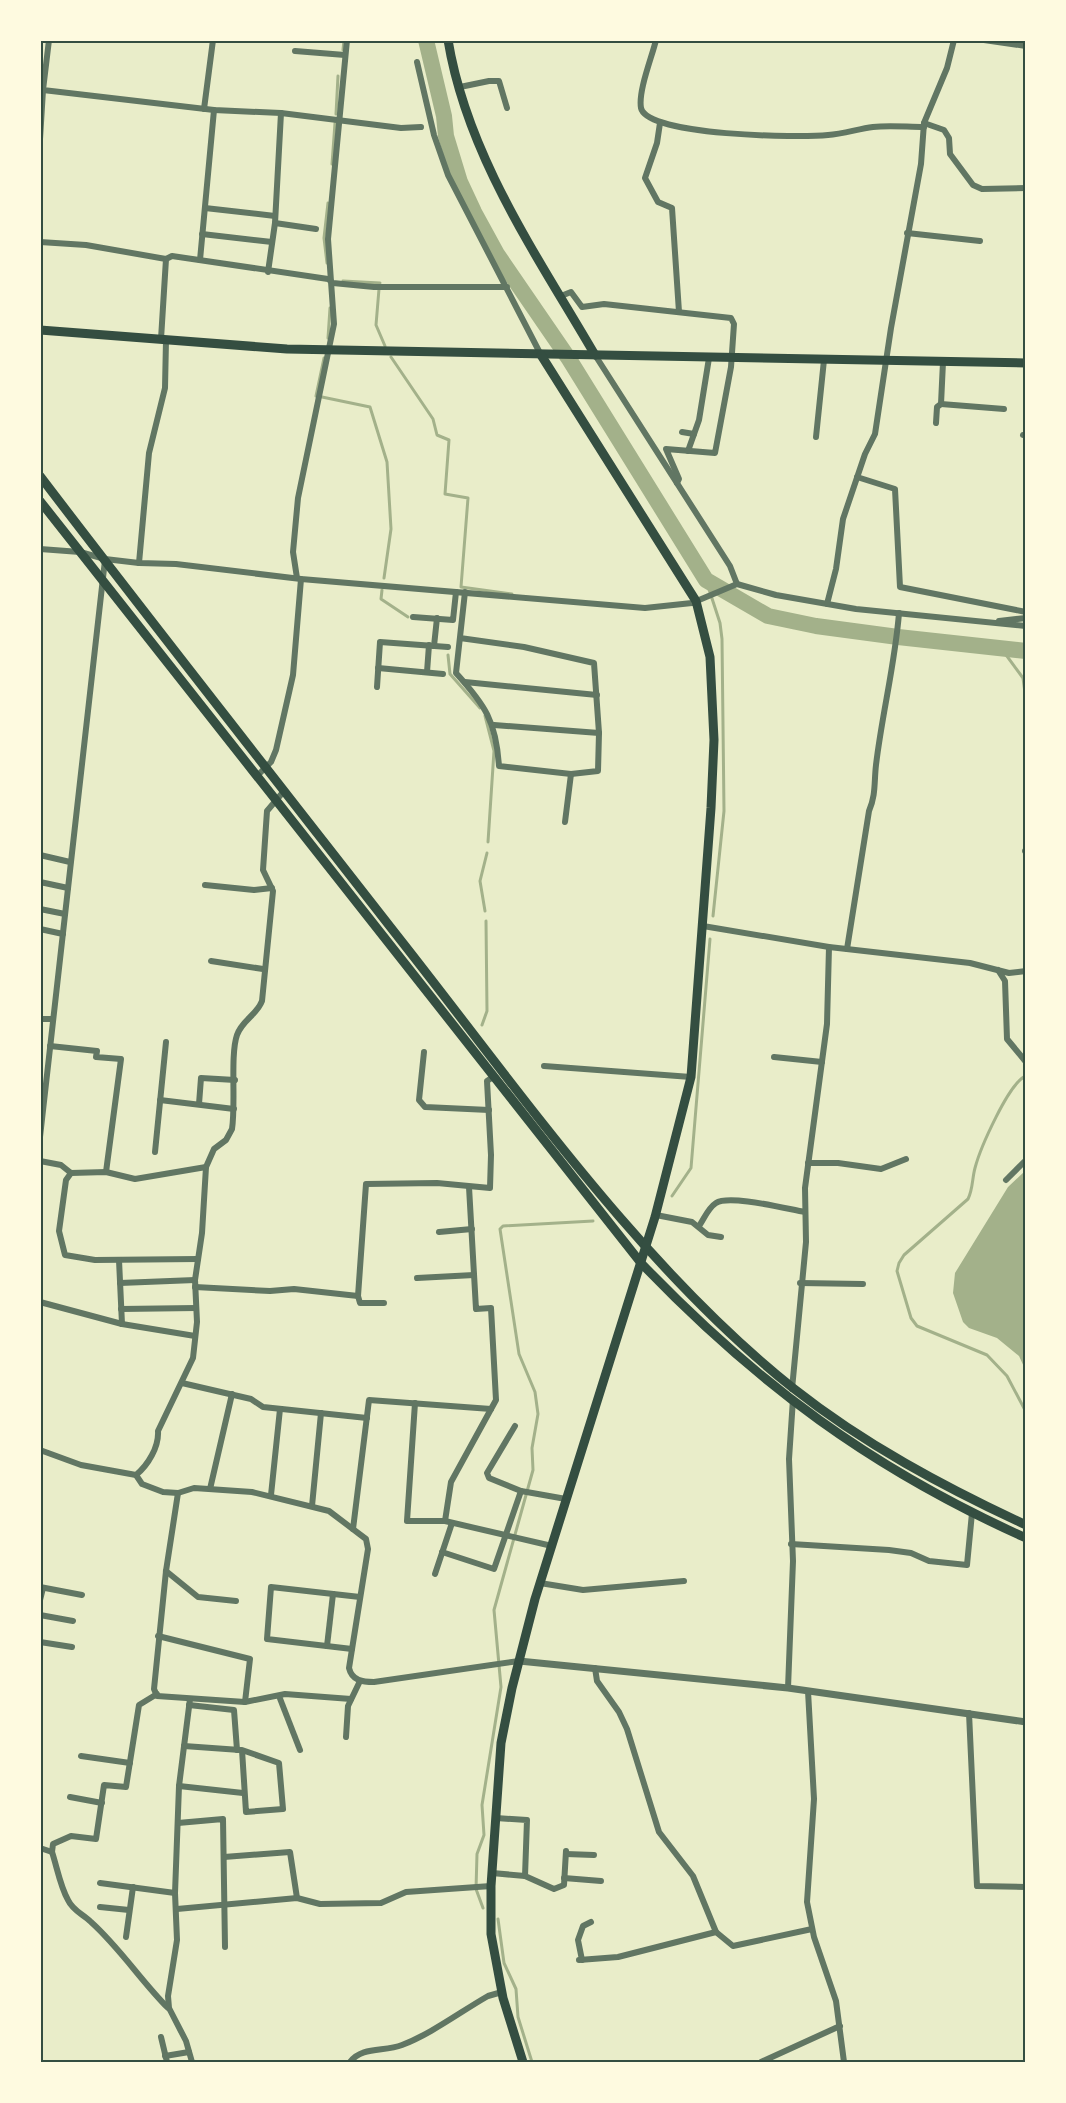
<svg xmlns="http://www.w3.org/2000/svg" width="1066" height="2103" font-family="Karla,sans-serif">
<style>
.water{fill:#a3b18a}
.lines{fill:none;stroke-linecap:round;stroke-linejoin:round}
.stream{stroke:#a3b18a;stroke-width:3}
.river{stroke:#a3b18a;stroke-width:16}
.minor{stroke:#617663;stroke-width:6}
.tertiary{stroke:#617663;stroke-width:7}
.primary{stroke:#344e41;stroke-width:9}
.neatline{fill:none;stroke:#344e41;stroke-width:2}
</style>
<rect width="100%" height="100%" fill="#e9edc9"/>
<path class="water" d="M1025 1171V1369L1019 1356 997 1338 969 1328 963 1322 953 1293 955 1273 1008 1187Z"/>
<g class="lines">
<g class="stream">
<path d="M1011 40 1026 43"/>
<path d="M343 50 344 40"/>
<path d="M336 114 338 76"/>
<path d="M332 164 335 123"/>
<path d="M327 263 324 238 328 203"/>
<path d="M343 281 380 283"/>
<path d="M379 289 376 325 385 346"/>
<path d="M328 338 330 308"/>
<path d="M391 357 433 419 437 435 449 440 445 494 468 498 461 587 512 594"/>
<path d="M316 396 324 358"/>
<path d="M322 397 370 407 387 462 391 529 384 578"/>
<path d="M706 580 720 623 722 639 724 811 713 916"/>
<path d="M382 590 381 599 408 617"/>
<path d="M1001 648 1023 678 1026 700"/>
<path d="M448 655 450 674 480 708"/>
<path d="M485 716 494 751 488 842"/>
<path d="M485 911 480 881 487 853"/>
<path d="M482 1025 487 1011 486 921"/>
<path d="M1026 1076C1009 1082 980 1149 975 1168 972 1179 973 1189 968 1199L904 1255 899 1263 897 1271 911 1318 917 1326 987 1355 1007 1376 1026 1412"/>
<path d="M672 1196 691 1168 710 939"/>
<path d="M483 1908 476 1889 477 1854 484 1835 482 1805 501 1687 494 1610 533 1470 532 1448 538 1414 535 1392 519 1354 500 1229 503 1226 593 1221"/>
<path d="M498 1919 504 1963 516 1989 518 2017 532 2062"/>
</g>
<path class="river" d="M426 40 444 116 446 136 460 182 474 212 497 254 569 359 706 580 768 616 816 626 898 637 1026 651"/>
<g class="minor">
<path d="M49 40 43 90 214 110 281 113 401 128 421 127"/>
<path d="M656 40C652 57 638 91 641 108 647 136 800 138 828 135 843 134 858 129 873 127 889 125 907 127 924 127"/>
<path d="M984 40 1026 46"/>
<path d="M295 51 345 55"/>
<path d="M417 62 434 135 448 175 541 355"/>
<path d="M460 87 489 81H499L507 108"/>
<path d="M204 109 213 40"/>
<path d="M660 123 657 143 645 178 658 202 672 208 679 312"/>
<path d="M924 123 944 130 949 138 950 154 973 185 982 189 1026 188"/>
<path d="M40 139 43 90"/>
<path d="M205 208 275 216"/>
<path d="M275 223 316 229"/>
<path d="M907 233 980 241"/>
<path d="M202 234 272 242"/>
<path d="M40 242 86 245 166 259"/>
<path d="M200 260 214 110"/>
<path d="M268 272 275 223 281 113"/>
<path d="M561 296 571 292 582 307 604 304 731 318 734 324 731 367 715 453 666 449 679 479 677 483"/>
<path d="M161 339 166 259 172 256 328 279 333 283 374 287H507"/>
<path d="M595 355 730 566 737 584"/>
<path d="M941 404 1004 409"/>
<path d="M936 423 937 407 941 404 943 362"/>
<path d="M682 432 694 434"/>
<path d="M1023 435 1026 436"/>
<path d="M816 437 824 360"/>
<path d="M688 451 699 420 709 358"/>
<path d="M857 477 895 489 900 587 1026 612"/>
<path d="M40 549 80 552 105 559 139 563 176 564 301 579 645 608 692 603 737 584 776 595 856 609 1026 626"/>
<path d="M139 563 149 453 165 388 166 340"/>
<path d="M297 578 293 552 298 498 334 324 328 239 347 40"/>
<path d="M827 604 836 569 843 519 865 454 875 434 891 328 921 164 924 123 947 68 954 40"/>
<path d="M413 617 453 620 456 592"/>
<path d="M999 621 1026 618"/>
<path d="M460 638 524 647 594 663 599 733 598 771 571 774 499 766C496 721 485 705 456 673L465 592"/>
<path d="M434 646 437 618"/>
<path d="M378 668 443 674"/>
<path d="M427 672 429 645"/>
<path d="M465 682 597 695"/>
<path d="M377 687 380 642 448 647"/>
<path d="M494 725 599 733"/>
<path d="M257 776 271 762 276 750 293 675 301 579"/>
<path d="M565 822 571 774"/>
<path d="M1025 851H1026"/>
<path d="M40 855 70 862"/>
<path d="M40 882 68 888"/>
<path d="M205 885 254 890 272 888"/>
<path d="M40 909 65 914"/>
<path d="M703 926 829 947 970 963 1009 973 1026 971"/>
<path d="M40 929 63 934"/>
<path d="M847 949 869 811C876 795 874 782 876 765 882 714 895 664 899 613"/>
<path d="M211 961 263 969"/>
<path d="M998 970 1005 981 1007 1039 1026 1062"/>
<path d="M40 1019H53"/>
<path d="M50 1046 97 1051 96 1057 121 1059 106 1172"/>
<path d="M424 1052 419 1100 425 1107 489 1110"/>
<path d="M774 1057 822 1062"/>
<path d="M544 1066 691 1077"/>
<path d="M160 1100 234 1109"/>
<path d="M199 1104 201 1078 235 1080"/>
<path d="M40 1137 105 560"/>
<path d="M155 1152 166 1042"/>
<path d="M40 1161 61 1165 71 1173 106 1172 135 1179 206 1167"/>
<path d="M808 1163H838L881 1169 906 1159"/>
<path d="M71 1173 66 1180 59 1231 65 1255 95 1260 198 1259"/>
<path d="M1006 1180 1026 1160"/>
<path d="M656 1215 692 1222 708 1235 721 1237"/>
<path d="M699 1226C704 1219 708 1208 716 1203 729 1194 787 1209 805 1212"/>
<path d="M439 1232 472 1229"/>
<path d="M119 1260 122 1324"/>
<path d="M417 1278 474 1275"/>
<path d="M120 1283 195 1280"/>
<path d="M800 1283 863 1284"/>
<path d="M195 1287 270 1291 294 1289 358 1296"/>
<path d="M40 1302 122 1324 195 1336"/>
<path d="M384 1303H360L358 1296 366 1184 437 1183 490 1188 491 1155 487 1081 493 1077"/>
<path d="M121 1309 196 1308"/>
<path d="M182 1383 251 1399 263 1407 367 1418"/>
<path d="M792 1389 806 1242 805 1188 827 1024 829 947"/>
<path d="M415 1403 407 1521H445L552 1546"/>
<path d="M40 1450 81 1465 136 1475C148 1465 159 1447 158 1431L193 1358 197 1322 195 1280 202 1233 206 1167 214 1149 226 1140 232 1129C236 1104 230 1055 237 1035 242 1020 257 1015 262 1001L273 891 263 870 267 811 284 791"/>
<path d="M136 1475 142 1484 163 1492 178 1493 194 1488 252 1492 329 1511 366 1539 368 1549 349 1668C352 1681 363 1682 374 1682L519 1661"/>
<path d="M210 1489 232 1394"/>
<path d="M521 1491 566 1499"/>
<path d="M178 1493 166 1571 154 1689 157 1696 245 1702 285 1694 351 1699"/>
<path d="M271 1495 280 1409"/>
<path d="M312 1506 321 1413"/>
<path d="M445 1521 451 1482 496 1400 491 1308 476 1309 469 1187"/>
<path d="M353 1529 369 1400 491 1409"/>
<path d="M791 1544 889 1550 911 1553 929 1561 967 1565 972 1513"/>
<path d="M442 1552 494 1569 521 1491 489 1478 487 1473 515 1426"/>
<path d="M166 1571 198 1597 236 1601"/>
<path d="M435 1574 452 1523"/>
<path d="M540 1583 583 1590 684 1581"/>
<path d="M40 1587 82 1595"/>
<path d="M40 1600 43 1588"/>
<path d="M40 1615 73 1621"/>
<path d="M158 1636 250 1659 245 1702"/>
<path d="M40 1642 72 1647"/>
<path d="M327 1646 333 1594"/>
<path d="M352 1649 267 1639 271 1587 360 1597"/>
<path d="M595 1668 597 1681 619 1712 627 1729 659 1832 693 1876 716 1932"/>
<path d="M788 1688 793 1561 789 1459 793 1399"/>
<path d="M808 1691 814 1799 807 1902 814 1937 836 2001 844 2062"/>
<path d="M279 1696 300 1750"/>
<path d="M190 1699 179 1786 175 1893 177 1940 168 1996 169 2008 186 2041 192 2062"/>
<path d="M189 1705 234 1710 237 1750"/>
<path d="M969 1713 977 1886 1026 1887"/>
<path d="M346 1737 348 1706 360 1681"/>
<path d="M184 1746 240 1750"/>
<path d="M242 1750 279 1763 283 1809 246 1812Z"/>
<path d="M81 1756 130 1763"/>
<path d="M179 1786 243 1793"/>
<path d="M70 1797 102 1803"/>
<path d="M496 1818 527 1820 525 1876 554 1889 564 1885 566 1851"/>
<path d="M178 1823 223 1819 225 1947"/>
<path d="M40 1848 52 1852C57 1867 60 1886 68 1900 73 1911 83 1914 91 1922 120 1948 141 1981 168 2008"/>
<path d="M52 1852 53 1844 71 1836 96 1839 104 1785 126 1787 139 1705 157 1694"/>
<path d="M566 1854 594 1855"/>
<path d="M224 1857 290 1852 297 1898"/>
<path d="M492 1873 525 1876"/>
<path d="M564 1878 601 1881"/>
<path d="M100 1883 175 1893"/>
<path d="M100 1907 129 1910"/>
<path d="M177 1909 297 1898 320 1904 381 1903 406 1892 491 1886"/>
<path d="M126 1937 133 1887"/>
<path d="M579 1960 618 1957 716 1932 733 1946 812 1929"/>
<path d="M582 1960 578 1940 583 1926 591 1922"/>
<path d="M161 2037 167 2062"/>
<path d="M165 2056 189 2052"/>
<path d="M350 2062C362 2046 384 2052 402 2045 431 2034 460 2012 488 1996L502 1992"/>
<path d="M761 2062 840 2026"/>
</g>
<path class="tertiary" d="M519 1661 788 1688 1026 1722"/>
<g class="primary">
<path d="M448 40C467 156 538 257 595 355"/>
<path d="M40 330 287 349 1026 363"/>
<path d="M40 476C158 631 279 784 399 938 518 1089 642 1268 793 1388 864 1444 944 1487 1026 1525"/>
<path d="M40 501 641 1263C757 1384 872 1469 1026 1538"/>
<path d="M523 2062 503 1998 491 1934V1886L501 1743 512 1688 535 1599 655 1217 691 1077 711 808 714 740 710 657 696 601 541 355"/>
</g>
</g>
<rect width="1066" height="2103" fill="none" stroke="#fefae0" stroke-width="84"/>
<rect x="42" y="42" width="982" height="2019" class="neatline"/>
</svg>
